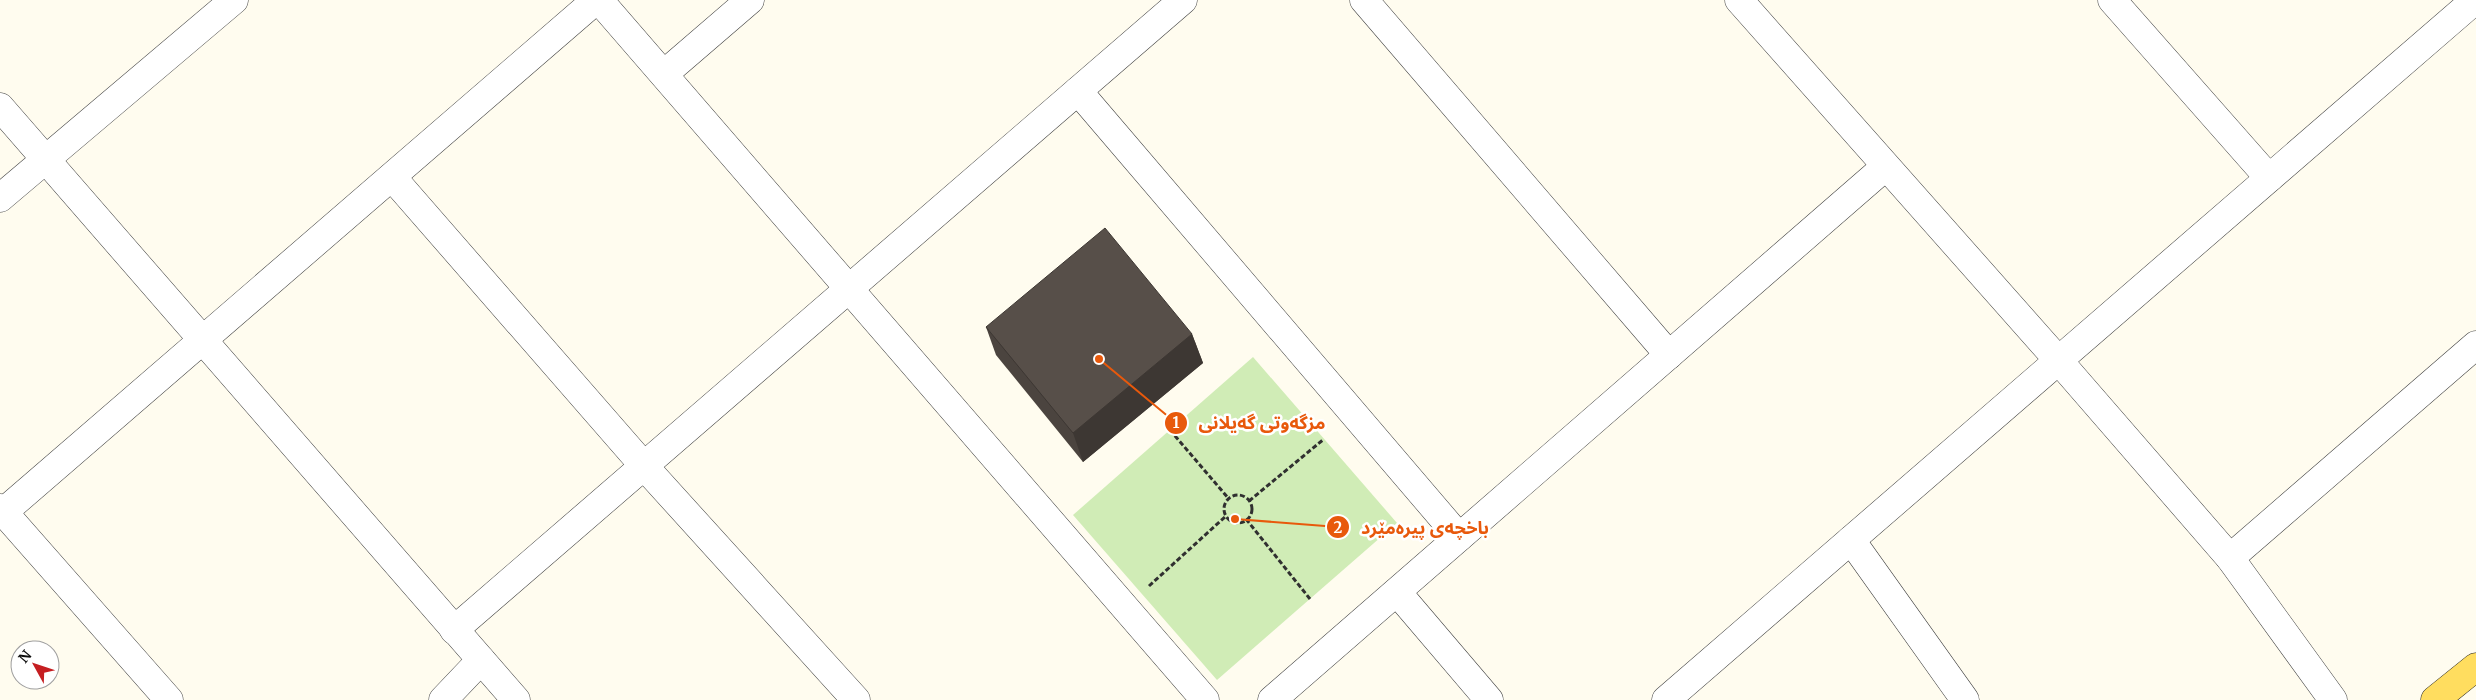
<svg xmlns="http://www.w3.org/2000/svg" width="2476" height="700" font-family="Merriweather,'Noto Sans Arabic',serif">
<style>
.green{fill:#d0ecb6}
.lines{fill:none;stroke-linecap:round;stroke-linejoin:round}
.minor-casing{stroke:#414141;stroke-width:29}
.major-casing{stroke:#1f1f1f;stroke-width:29}
.path{stroke:#303030;stroke-width:3;stroke-dasharray:5 2.5;stroke-linecap:butt}
.minor{stroke:#fff;stroke-width:28}
.major{stroke:#ffdd5f;stroke-width:28}
.wall{fill:#4b443f}
.shaded-wall{fill:#3d3733}
.building{fill:#574f49;stroke:#3d3733}
.leader{fill:none;stroke:#e8590c;stroke-width:2}
.callout-dot{fill:#e8590c;stroke:#fff;stroke-width:2}
.mark-label{font-size:15px;text-anchor:middle;font-weight:bold;fill:#fff}
.callout-label{font-size:18px;text-anchor:middle;font-weight:bold;fill:#e8590c;stroke:#fff;stroke-width:5;stroke-linejoin:round;paint-order:stroke}
</style>
<rect width="100%" height="100%" fill="#fffcef"/>
<path class="green" d="M1253 357 1397 523 1217 680 1073 515Z"/>
<g class="lines">
<g class="minor-casing">
<g id="minor">
<path d="M599 0 1205 700"/>
<path d="M1364 0 1669 355"/>
<path d="M1739 0 2059 361 2230 558 2333 700"/>
<path d="M2112 0 2269 178"/>
<path d="M664 74 750 0"/>
<path d="M1078 91 1459 537"/>
<path d="M0 107 516 700"/>
<path d="M392 177 644 466 856 700"/>
<path d="M0 198 234 0"/>
<path d="M0 508 169 700"/>
<path d="M0 515 596 0"/>
<path d="M1851 540 1965 700"/>
<path d="M2230 558 2476 345"/>
<path d="M1397 592 1489 700"/>
<path d="M454 630 1183 0"/>
<path d="M443 700 481 660"/>
<path d="M1272 700 1885 167"/>
<path d="M1666 700 2475 0"/>
</g>
</g>
<g class="major-casing">
<path id="major" d="M2435 700 2476 667"/>
</g>
<g class="path">
<path d="M1170 430 1229 499"/>
<circle cx="1238" cy="509" r="14"/>
<path d="M1249 501 1324 439"/>
<path d="M1246 519 1310 599"/>
<path d="M1149 586 1226 516"/>
</g>
<use href="#minor" class="minor"/>
<use href="#major" class="major"/>
</g>
<path class="wall" d="M986 327 1192 334 1203 363 1083 462 996 355Z"/>
<path class="shaded-wall" d="M1192 334 1203 363 1083 462 1073 433Z"/>
<path class="building" d="M1105 228 1192 334 1073 433 986 327Z"/>
<path class="leader" d="M1099 359L1176 423M1235 519L1338 527"/>
<g class="callout-dot">
<circle cx="1099" cy="359" r="5"/>
<circle cx="1235" cy="519" r="5"/>
<circle cx="1176" cy="423" r="12"/>
<circle cx="1338" cy="527" r="12"/>
</g>
<g class="mark-label">
<text x="1176" y="428">1</text>
<text x="1338" y="533">2</text>
</g>
<g class="callout-label">
<text x="1262" y="429">مزگەوتی گەیلانی</text>
<text x="1425" y="534">باخچەی پیرەمێرد</text>
</g>
<g transform="translate(35 665) rotate(310)"><circle r="24" fill="#ffffff" stroke="#9f9f9f"/>
<path d="M0-4L9 19L0 12L-9 19Z" fill="#c51e21"/>
<text y="-8" font-size="14" font-weight="bold" text-anchor="middle" fill="#0e0e0e">N</text>
</g>
</svg>
